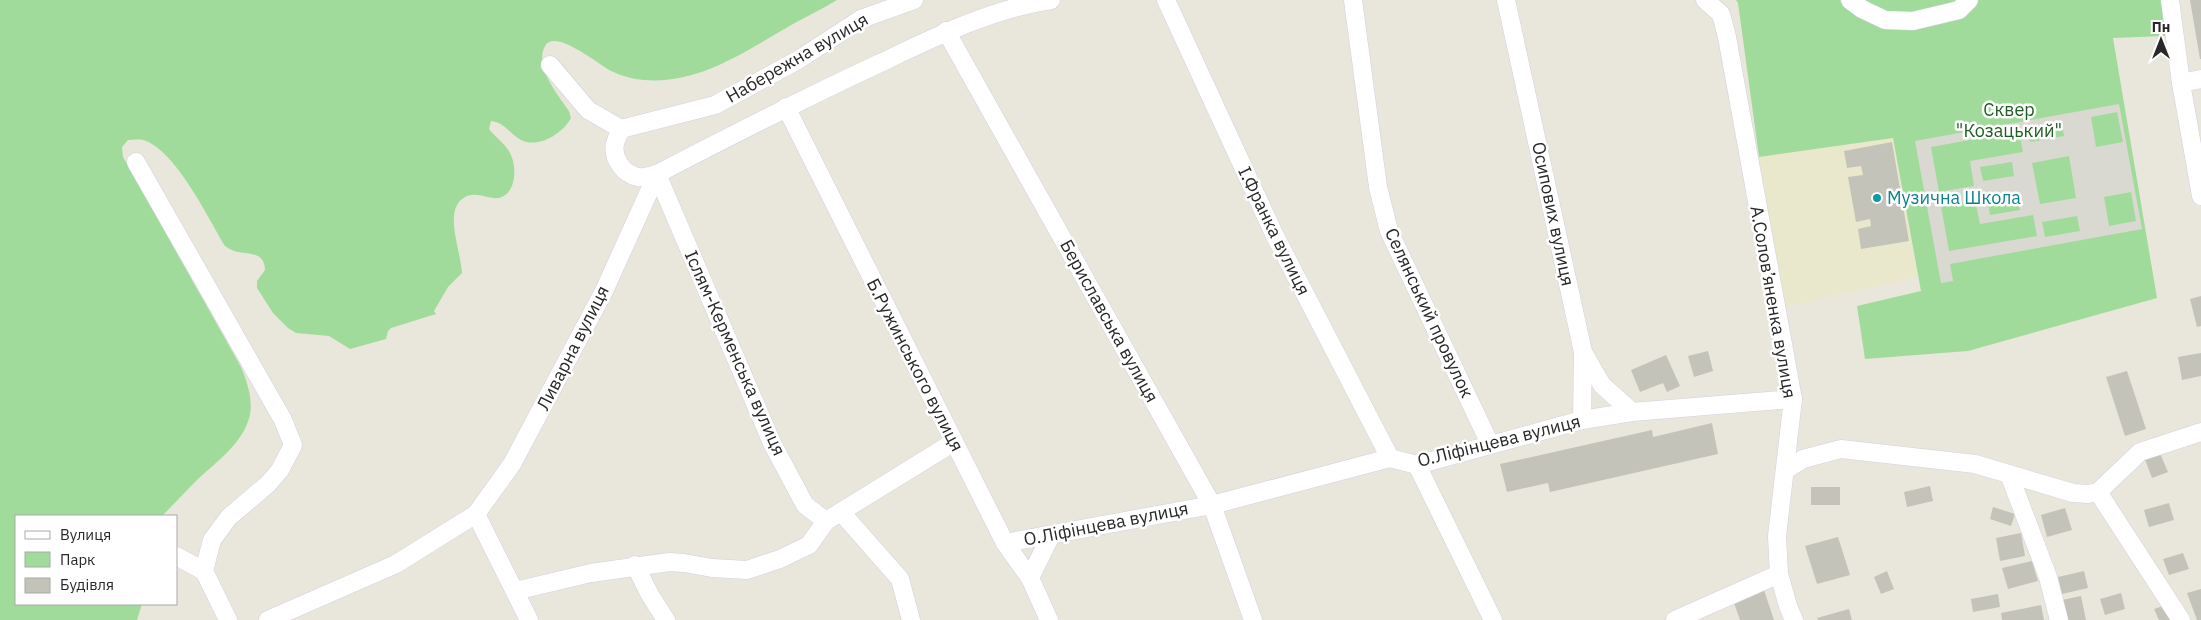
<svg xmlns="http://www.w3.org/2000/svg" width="2201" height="620" font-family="'IBM Plex Sans',sans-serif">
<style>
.education{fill:#e9e8cc}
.green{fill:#a1db9c}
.plaza{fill:#dad9d1;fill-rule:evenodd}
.building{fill:#c4c3ba}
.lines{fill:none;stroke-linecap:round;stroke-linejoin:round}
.minor-casing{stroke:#d2d0e0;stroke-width:19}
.minor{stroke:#fff;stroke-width:18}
.culture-dot{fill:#0f9aa8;stroke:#fff;stroke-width:2}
.labels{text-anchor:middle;stroke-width:5;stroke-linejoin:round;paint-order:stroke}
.street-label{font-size:18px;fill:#282828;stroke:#fff}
.park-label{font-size:18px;fill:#205d23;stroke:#fff}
.culture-label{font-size:18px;fill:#0d838f;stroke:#fff;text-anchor:start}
</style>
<rect width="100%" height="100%" fill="#e9e7db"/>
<path class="education" d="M1893 137 1918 277 1784 307 1759 157Z"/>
<g class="green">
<path d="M0 0H837C819 11 799 20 781 31 738 56 696 84 644 80 632 79 622 76 611 71 599 65 555 28 545 46 534 66 558 95 569 111L571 118C563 133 539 149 521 140 510 134 504 122 491 121L489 129C496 138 507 145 511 155 517 168 516 194 499 198 489 199 481 194 472 195 467 195 459 200 457 205 448 221 461 254 462 273L448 287 434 311 436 314 391 328 388 331 386 339 350 349 329 336 296 333 288 328 273 313 257 288V281L265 270C264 246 241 259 225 246 208 218 175 149 143 140 138 139 132 140 128 140L122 147 123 157 241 367C247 381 253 399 250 415 243 444 217 461 197 480 185 492 174 504 162 516H16V604H142L137 620H0Z"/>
<path d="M1736 0H2161L2165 36 2113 38 2157 298 1968 351 1865 359 1857 306 1921 291 1893 138 1759 157 1738 3Z"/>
</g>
<path class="plaza" d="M2119 104 2142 229 1950 264 1953 281 1941 283 1915 141ZM2117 112 2123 142 2096 147 2091 117ZM2062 123 2064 136 2030 142 2028 129ZM2019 131 2023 152 1970 161 1974 186 1939 192 1931 147ZM2069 156 2076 198 2040 204 2032 163ZM2012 162 2014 176 1983 181 1980 167ZM2016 192 2020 210 1990 215 1987 197ZM2131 192 2136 221 2109 226 2104 197ZM1975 199 1980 224 2033 215 2037 236 1949 251 1941 206ZM2077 216 2080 231 2045 237 2042 222Z"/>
<g class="building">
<path d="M2190 0H2201V59H2200Z"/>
<path d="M1892 142 1909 241 1861 249 1858 229 1871 226 1870 219 1856 222 1848 177 1863 175 1861 166 1847 168 1844 151Z"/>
<path d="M2201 296V326L2197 327 2190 299Z"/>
<path d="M1708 351 1713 371 1694 377 1688 356Z"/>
<path d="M2201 353V376L2182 380 2178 357Z"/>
<path d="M1666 355 1680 386 1667 392 1663 383 1640 392 1631 370Z"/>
<path d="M2127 371 2146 429 2125 436 2106 377Z"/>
<path d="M1712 423 1718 454 1550 492 1548 483 1507 492 1500 464 1652 430 1653 437Z"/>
<path d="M2159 451 2168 472 2152 478 2144 457Z"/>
<path d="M1930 486 1933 501 1907 507 1904 492Z"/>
<rect x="1811" y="487" width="29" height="18"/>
<path d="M2169 503 2174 520 2149 527 2144 510Z"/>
<path d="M1993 507 2015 514 2011 526 1990 519Z"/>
<path d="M2065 508 2072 530 2047 537 2041 515Z"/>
<path d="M2021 533 2025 556 2000 561 1996 538Z"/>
<path d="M1838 537 1850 575 1817 584 1805 546Z"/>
<path d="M2183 553 2189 569 2169 575 2163 559Z"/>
<path d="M2032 561 2038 581 2008 589 2002 568Z"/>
<path d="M1887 571 1894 589 1881 594 1874 577Z"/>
<path d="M2084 571 2088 588 2062 594 2058 577Z"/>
<path d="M2201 589V620H2197L2187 593Z"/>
<path d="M1764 590 1774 620H1740L1733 600Z"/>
<path d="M2121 593 2125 609 2105 615 2100 599Z"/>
<path d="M1998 594 2000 607 1973 612 1971 599Z"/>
<path d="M2081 596 2086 620H2066L2062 600Z"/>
<path d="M2041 605 2044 620H2002L2001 613Z"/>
<path d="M2166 605 2171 620H2159L2154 609Z"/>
<path d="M1849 609 1852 620H1818L1817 618Z"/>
</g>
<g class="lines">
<g class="minor-casing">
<g id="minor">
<path d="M1166 0 1274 234 1390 458"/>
<path d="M1353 0 1378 187 1389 231 1490 444"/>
<path d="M1506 0 1583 352 1602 385 1632 412"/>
<path d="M1705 0 1721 14 1727 37 1793 399 1777 536 1779 574 1788 606 1794 620"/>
<path d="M1850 0 1862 9 1885 20 1913 21 1959 10 1969 0"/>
<path d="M2170 0 2181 83 2201 196"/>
<path d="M946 31 1212 505 1253 620"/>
<path d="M550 65 588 110 621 129"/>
<path d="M2181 83 2201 79"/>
<path d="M786 107 1005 543 1030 578 1049 620"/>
<path d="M621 129C619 134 616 139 615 144 612 158 623 174 638 177 644 178 651 175 657 174 730 136 803 99 878 64 933 38 991 9 1051 0"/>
<path d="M621 129 715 105 798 60 861 19 914 0"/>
<path d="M136 162 283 420 293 445 280 470 268 484 229 517 212 540 204 571 228 620"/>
<path d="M657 174 772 443 805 505 826 521"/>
<path d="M1582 420 1583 352"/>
<path d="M1417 465 1493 620"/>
<path d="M1785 470 1803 459 1841 449 1975 464 2073 493 2088 494 2098 492 2140 452 2201 432"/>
<path d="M2009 474 2048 577 2059 620"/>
<path d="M2098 492 2181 620"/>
<path d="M841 512 900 579 911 620"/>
<path d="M476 514 529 620"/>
<path d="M1005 543 1212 505 1390 458 1417 465 1582 420 1632 412 1793 399"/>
<path d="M176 556 204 571"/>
<path d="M635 565 650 595 666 620"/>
<path d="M1030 578 1051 535"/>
<path d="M515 591 591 573 669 562 684 563 712 568 747 570 780 559 809 545 826 521 954 442"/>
<path d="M268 620 396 564 476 514 512 464 604 291 657 174"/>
<path d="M1675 620 1779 574"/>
</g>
</g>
<use href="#minor" class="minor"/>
</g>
<circle class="culture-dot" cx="1877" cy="198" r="5"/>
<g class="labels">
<g class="street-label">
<text transform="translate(797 58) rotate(-30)" y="6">Набережна вулиця</text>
<text transform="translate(1553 214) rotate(78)" y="6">Осипових вулиця</text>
<text transform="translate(1274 231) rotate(64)" y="6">І.Франка вулиця</text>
<text transform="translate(1773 302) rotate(80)" y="6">А.Солов’яненка вулиця</text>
<text transform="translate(1429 313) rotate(65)" y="6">Селянський провулок</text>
<text transform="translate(1109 321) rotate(61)" y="6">Бериславська вулиця</text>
<text transform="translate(573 348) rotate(-63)" y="6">Ливарна вулиця</text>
<text transform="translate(735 353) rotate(66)" y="6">Іслям-Керменська вулиця</text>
<text transform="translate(915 365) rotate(63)" y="6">Б.Ружинського вулиця</text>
<text transform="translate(1499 441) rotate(-14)" y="6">О.Ліфінцева вулиця</text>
<text transform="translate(1106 524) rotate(-11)" y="6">О.Ліфінцева вулиця</text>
</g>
<g class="park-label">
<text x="2009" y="116">Сквер<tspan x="2009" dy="21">"Козацький"</tspan></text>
</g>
<g class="culture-label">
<text x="1887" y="204">Музична Школа</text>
</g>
</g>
<rect x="15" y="515" width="162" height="90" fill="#ffffff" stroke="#a9a9a9"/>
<rect x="25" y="531" width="25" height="8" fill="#ffffff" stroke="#a9a9a9"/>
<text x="60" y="540" font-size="15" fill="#282828">Вулиця</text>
<rect x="25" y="552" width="25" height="15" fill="#a1db9c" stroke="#a9a9a9"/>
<text x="60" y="565" font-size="15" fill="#282828">Парк</text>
<rect x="25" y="578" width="25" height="15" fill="#c4c3ba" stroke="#a9a9a9"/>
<text x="60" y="590" font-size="15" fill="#282828">Будівля</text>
<g transform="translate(2161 40)" stroke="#ffffff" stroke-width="4" paint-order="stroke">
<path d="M0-4L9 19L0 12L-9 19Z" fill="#282828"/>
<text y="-8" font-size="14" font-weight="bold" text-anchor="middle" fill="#282828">Пн</text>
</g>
</svg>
